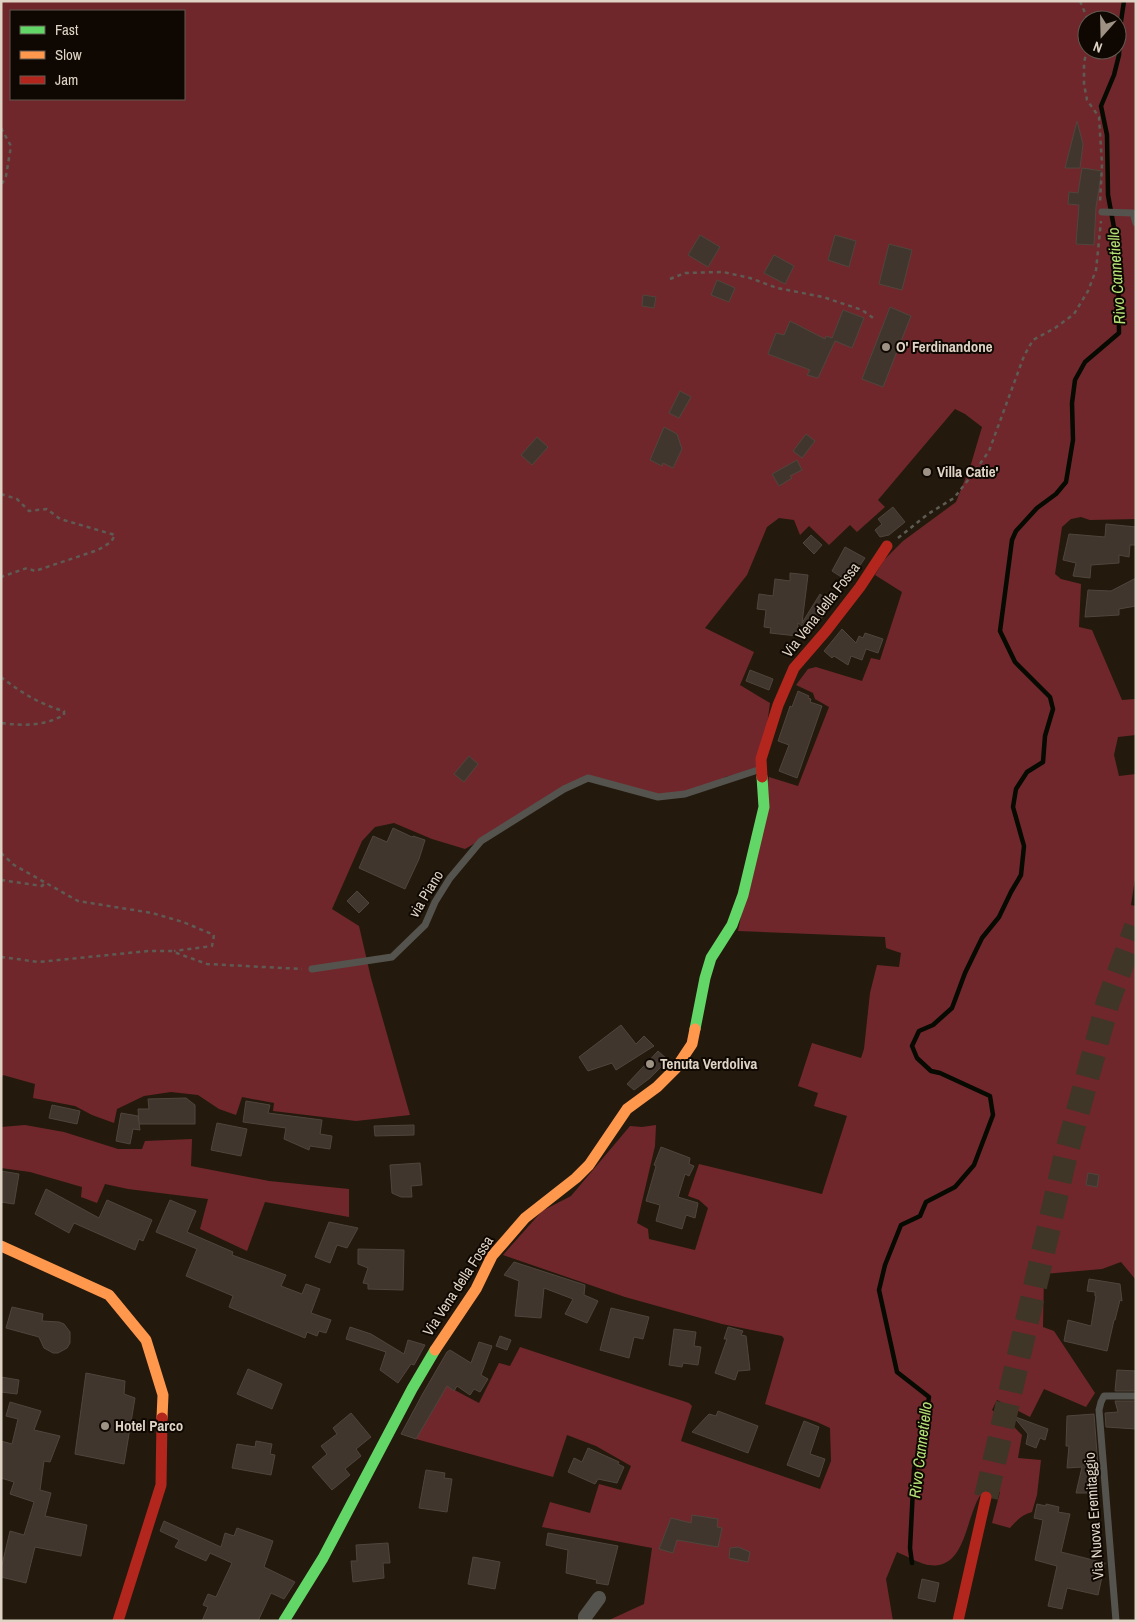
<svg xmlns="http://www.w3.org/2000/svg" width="1137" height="1622" font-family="'Archivo Narrow',sans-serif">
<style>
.forest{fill:#70272b;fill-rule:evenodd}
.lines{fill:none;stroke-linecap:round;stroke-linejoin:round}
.stream{stroke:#060a01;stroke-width:4.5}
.building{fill:#40362d;stroke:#50453c}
.highway-tunnel{stroke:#3f3628;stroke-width:24;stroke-dasharray:24 12;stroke-linecap:butt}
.path{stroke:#5e5b54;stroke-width:2.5;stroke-dasharray:4 4;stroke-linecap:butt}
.lane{stroke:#55534e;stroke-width:7}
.street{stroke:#55534e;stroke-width:14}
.fast{stroke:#63d668;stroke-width:11}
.slow{stroke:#ff974d;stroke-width:11}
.jam{stroke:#b3261e;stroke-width:11}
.poi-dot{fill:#9d9284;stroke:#0f0802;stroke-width:2}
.labels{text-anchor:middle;stroke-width:4;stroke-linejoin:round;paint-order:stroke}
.poi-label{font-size:15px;font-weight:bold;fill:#ded3c4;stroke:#0f0802;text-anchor:start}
.street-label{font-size:15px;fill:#ded3c4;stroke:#0f0802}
.water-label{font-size:16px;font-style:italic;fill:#b4e277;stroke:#0f0802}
</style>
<rect width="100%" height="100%" fill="#231a0d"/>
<g class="forest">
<path d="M1 1H1136V519L1090 520 1081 517 1071 519 1062 527 1055 574 1061 579 1081 584 1079 627 1092 630 1122 700 1135 699 1136 735 1118 737 1114 755 1119 776 1136 774V872L1131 905 1136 906V1280L1121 1262 1102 1269 1044 1274 1043 1327 1054 1331 1095 1393 1086 1407 1044 1389 1030 1417 997 1400 992 1410 1010 1423 1022 1435 1018 1458 1041 1460 1037 1495 1032 1512C1023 1514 1016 1521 1010 1528L992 1523 1000 1492 984 1490C965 1511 968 1571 929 1565 923 1565 904 1555 897 1552L886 1579 893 1621H607L644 1604 652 1548 542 1527 550 1502 590 1513 599 1484 621 1490 631 1466 596 1446 567 1435 553 1477 416 1439 447 1386 479 1403 499 1363 510 1366 520 1347 689 1403 692 1406 681 1441 820 1489 831 1461 830 1428 817 1422 765 1404 784 1339 782 1336 722 1324 625 1297 503 1255 542 1211 571 1196 630 1126 642 1127 656 1125 655 1146 637 1223 648 1229 649 1239 695 1250 708 1208 699 1200 688 1196 699 1164 822 1194 847 1116 814 1106 818 1093 798 1086 812 1043 861 1058 864 1049 870 993 877 965 899 967 901 953 886 948 885 937 738 931 769 777 798 786 829 707 815 699 813 693 796 685 808 669 816 667 862 681 871 658 880 660 902 592 875 575 884 560 903 541 956 502 971 464 982 427 965 414 955 409 878 500 885 507 857 532 850 525 829 545 809 526 800 535 794 520 779 518 767 527 747 575 705 628 754 652 740 685 770 703 761 769 725 777 713 786 680 796 637 792 608 780 588 778 465 849 432 839 394 823 375 827 362 841 332 909 359 926 371 978 410 1115 356 1121 273 1111 274 1103 242 1097 236 1115 219 1109 198 1095 171 1092 144 1096 117 1109 114 1123 92 1115 75 1106 33 1098 35 1084 3 1075 1 1080ZM11 11H184V99H11ZM1087 20H1117V50H1087Z"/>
<path d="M25 1125 64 1132 118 1149H142L145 1141 192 1139 191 1166 269 1181 349 1189V1217L265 1202 247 1251 200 1229 208 1199 128 1189 105 1184 97 1203 81 1197 82 1187 30 1172 1 1168V1127Z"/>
</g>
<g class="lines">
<path class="stream" d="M912 1563 910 1548 914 1469 924 1430 929 1397 897 1372 879 1290 885 1265 901 1225 920 1216 926 1202 955 1187 974 1165 993 1115 990 1096 940 1073 931 1071 917 1058 912 1046 919 1031 933 1025 952 1008 965 973 982 938 999 917 1011 892 1021 875 1024 846 1013 807 1016 789 1027 772 1043 762 1045 736 1053 709 1050 697 1015 662 1000 631 1012 540 1016 531 1037 508 1056 494 1066 482 1073 440 1072 403 1075 380 1085 362 1119 333 1118 257 1115 233 1108 195 1107 135 1101 106 1114 75 1119 55 1120 28 1124 1"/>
</g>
<g class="building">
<path d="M1077 121 1083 144 1080 168H1065Z"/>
<path d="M1082 168 1102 171 1096 207 1094 245 1076 244 1079 205 1068 204 1069 192 1078 193Z"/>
<path d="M700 235 720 247 708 267 688 255Z"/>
<path d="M835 235 856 241 849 267 828 260Z"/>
<path d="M889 244 912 250 902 290 879 284Z"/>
<path d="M774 255 794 266 785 284 764 273Z"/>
<path d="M717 280 735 288 729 302 711 295Z"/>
<path d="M643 295 656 297 654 308 642 306Z"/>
<path d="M890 307 911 316 883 387 862 379Z"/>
<path d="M843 310 864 318 852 348 835 341 818 378 807 375 810 370 768 354 776 333 784 335 790 321 825 339 826 336 832 338Z"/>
<path d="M680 391 691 397 679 418 669 413Z"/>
<path d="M664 427 677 434 682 449 673 468 663 463 662 466 650 460Z"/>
<path d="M806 434 815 441 802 458 793 451Z"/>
<path d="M537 437 548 447 532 465 521 455Z"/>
<path d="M797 460 802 470 790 476 792 478 779 486 772 474Z"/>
<path d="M893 507 905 522 889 535 880 537 875 530 882 524 878 519Z"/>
<path d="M1106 524 1136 527V545H1130L1129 557 1119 555V563L1091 565 1090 578 1073 576 1076 563 1063 560 1069 534 1105 537Z"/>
<path d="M811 535 822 545 814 554 803 543Z"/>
<path d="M845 547 865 558 849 582 832 571Z"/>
<path d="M790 573 808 575 802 623 820 594 829 601 825 606 829 609 810 632 798 623 797 636 770 633 771 628 764 627 766 610 757 609 759 594 773 596 775 579 790 581Z"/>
<path d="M1136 578V606L1119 609V615L1085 617 1088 590 1111 591Z"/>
<path d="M842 629 856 643 859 636 863 638 865 633 883 639 878 653 866 649 862 660 851 656 848 665 834 656 832 658 824 651Z"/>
<path d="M750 670 773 679 769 690 746 681Z"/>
<path d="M798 691 809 696 808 698 811 699 810 702 822 706 797 778 779 771 789 745 778 741 789 709 790 706 792 707Z"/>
<path d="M469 756 478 764 464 782 454 774Z"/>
<path d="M393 828 412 837 413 836 425 840 419 859 405 889 359 868 373 836 387 842Z"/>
<path d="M357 891 369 903 359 913 347 901Z"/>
<path d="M621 1025 636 1044 644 1036 654 1046 616 1070 612 1063 588 1071 579 1057Z"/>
<path d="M658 1051 668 1060 650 1078 634 1090 627 1084Z"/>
<path d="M186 1098 195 1105V1124H139L138 1109H149L148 1099Z"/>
<path d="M246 1101 270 1105 268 1113 322 1120 320 1134 332 1136 330 1149 310 1146 309 1150 284 1139 286 1128 243 1122Z"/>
<path d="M52 1105 80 1111 77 1124 49 1118Z"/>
<path d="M121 1113 138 1116 140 1130 133 1129 130 1144 116 1141Z"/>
<path d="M217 1123 247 1129 241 1156 211 1150Z"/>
<path d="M414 1125V1135L375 1136 374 1126Z"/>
<path d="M661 1147 690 1158 689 1164 694 1166 689 1176 685 1174 678 1197 698 1203 695 1218 686 1215 682 1229 656 1221 660 1205 646 1201 656 1166 654 1165Z"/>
<path d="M420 1163 422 1185 411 1186 412 1197H401L392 1193 390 1165Z"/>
<path d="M1 1171 19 1174 14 1204 1 1202Z"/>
<path d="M1088 1173 1099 1175 1097 1187 1086 1185Z"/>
<path d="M46 1189 99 1218 107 1200 152 1220 143 1241 139 1239 135 1250 74 1223 69 1233 35 1214Z"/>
<path d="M170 1200 196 1211 187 1232 233 1252 232 1255 286 1275 281 1286 302 1294 306 1284 320 1289 311 1313 331 1320 326 1333 319 1331 317 1336 307 1332 305 1338 229 1307 233 1296 186 1276 197 1249 156 1232Z"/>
<path d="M329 1222 358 1228 347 1248 337 1245 330 1263 315 1257Z"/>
<path d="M358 1249 404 1250 403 1290 368 1289V1284L363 1283 368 1268 358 1264Z"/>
<path d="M514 1262 585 1285 584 1295 598 1301 587 1323 565 1314 573 1299 544 1288 541 1318 515 1316 519 1281 504 1275Z"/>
<path d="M1089 1279 1120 1284 1122 1301 1120 1300 1115 1320H1114L1107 1351 1064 1341 1068 1320 1091 1326 1096 1296H1095V1292L1087 1291Z"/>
<path d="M12 1307 43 1314 42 1321 59 1322 64 1324 70 1332V1343L67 1348 58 1353H53L44 1348 39 1337 6 1328Z"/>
<path d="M611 1308 649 1317 643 1339 634 1337 629 1358 600 1350Z"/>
<path d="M350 1327 371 1334 404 1354 408 1340 425 1345 414 1365 411 1364 398 1383 380 1370 386 1352 346 1339Z"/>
<path d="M728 1327 743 1331 741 1335 746 1336 750 1370 738 1371 735 1380 715 1373 727 1339H724Z"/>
<path d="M674 1329 696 1332 694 1346 701 1347 698 1365 683 1363 682 1367 669 1365Z"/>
<path d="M500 1336 511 1340 507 1350 496 1346Z"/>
<path d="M479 1342 492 1346 481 1375 488 1379 480 1392 474 1389 470 1395 457 1386 454 1391 447 1386 416 1439 401 1434 422 1395 447 1352 450 1350 471 1363Z"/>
<path d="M248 1369 282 1384 272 1409 237 1394Z"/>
<path d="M1117 1370 1136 1371V1391H1115Z"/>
<path d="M86 1373 125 1381 124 1394 135 1398 124 1464 75 1454Z"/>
<path d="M1 1377 19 1380 17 1394 1 1392Z"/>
<path d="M1115 1401H1136V1429L1106 1427 1105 1413 1118 1412Z"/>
<path d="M10 1402 41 1411 34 1430 60 1436 50 1462 44 1461 40 1490 51 1493 45 1516 87 1525 81 1556 35 1547 26 1583 1 1577V1569L10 1531 24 1535 34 1502 10 1494 14 1482 1 1478V1441L12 1444 18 1419 6 1416Z"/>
<path d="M718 1411 758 1426 748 1453 692 1432 709 1414 716 1416Z"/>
<path d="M351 1413 371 1437 356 1449 361 1456 345 1469 350 1475 332 1490 312 1467 327 1454 321 1446 337 1434 333 1428Z"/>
<path d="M1094 1414 1098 1466H1093L1091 1493H1076L1082 1467 1067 1468 1069 1446H1066L1067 1416Z"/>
<path d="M1013 1416 1048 1429 1045 1440 1040 1438 1036 1448 1026 1444 1028 1434Z"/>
<path d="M804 1421 819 1427 810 1454 825 1459 819 1477 787 1465Z"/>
<path d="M256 1441 272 1444 270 1454 275 1455 271 1475 232 1468 237 1444 255 1447Z"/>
<path d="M588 1448 619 1462 618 1464 624 1467 617 1483 598 1479 595 1484 568 1472 574 1458 582 1462Z"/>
<path d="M426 1470 445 1473 444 1478 452 1479 447 1512 419 1508Z"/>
<path d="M1037 1504 1046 1506V1504L1059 1507 1058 1512 1070 1514 1061 1552 1105 1563 1098 1595 1067 1588 1062 1609 1048 1606 1057 1566 1035 1560 1043 1520 1034 1518Z"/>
<path d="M692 1515 718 1519 717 1527 722 1528 718 1547 677 1540 673 1553 659 1549 671 1518 691 1523Z"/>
<path d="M164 1521 221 1547 225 1533 234 1536 237 1528 273 1541 264 1567 295 1582 284 1599 271 1593 258 1621H202L208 1607 203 1605 208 1594 216 1597 232 1563 210 1553 206 1561 175 1547 179 1540 160 1531Z"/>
<path d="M548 1533 618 1546 608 1585 596 1583 597 1580 566 1573 568 1550 546 1545Z"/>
<path d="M388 1543 390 1563H383L384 1578 353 1582 351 1561H357L356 1545Z"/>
<path d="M738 1547 750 1552 748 1562 729 1558 730 1548Z"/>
<path d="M473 1557 500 1562 495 1589 468 1584Z"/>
<path d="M922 1579 939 1583 935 1602 918 1598Z"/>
</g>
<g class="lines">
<path class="highway-tunnel" d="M986 1497 1065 1158 1108 1002 1136 927"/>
<g class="path">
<path d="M1080 1 1088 20"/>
<path d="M1087 49 1084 63V84L1087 100 1099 117 1102 164 1100 203"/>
<path d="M1 128 11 146 6 176 1 186"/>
<path d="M670 279 685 273 723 272 750 278 777 288 823 297 862 310 876 320"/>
<path d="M1 494 17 499 29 511 47 509 60 519 115 535 111 542 98 550 35 571 27 568 1 577"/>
<path d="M898 538 928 514 954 498 972 475 989 451 1024 356 1033 340 1055 328 1074 314 1088 291 1096 270 1101 221"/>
<path d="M1 677C20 692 41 705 64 711V715C44 726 24 726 1 723"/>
<path d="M1 853 14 865 78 901 152 913 183 922 214 935 212 946 174 951"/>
<path d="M1 880 42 886 45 883"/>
<path d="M1 957 39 962 148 951H171L207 964 302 969"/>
</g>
<g class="lane">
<path d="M1102 212 1133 213 1136 223"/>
<path d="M312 969 392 957 425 925 435 902 450 878 481 841 564 789 588 778 658 797 685 794 761 769"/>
<path d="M1116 1621 1099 1410 1101 1402 1104 1396H1136"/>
</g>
<path class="street" d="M585 1621V1617L599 1598"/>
<g class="fast">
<path d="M695 1029 705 978 711 958 732 925 743 895 764 807 762 777"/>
<path d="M284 1621 323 1558 412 1389 435 1350"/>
</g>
<g class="slow">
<path d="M1 1246 109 1295 146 1340 163 1395 162 1418"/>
<path d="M435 1350 476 1289 492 1256 525 1218 576 1178 589 1165 627 1109 657 1087 676 1068 692 1044 695 1029"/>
</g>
<g class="jam">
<path d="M762 777 761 759 778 705 794 668 826 631 860 587 887 546"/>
<path d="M118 1621 161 1485 162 1418"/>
<path d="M958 1621 986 1497"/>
</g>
</g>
<g class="poi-dot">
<circle cx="886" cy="347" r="5"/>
<circle cx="927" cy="472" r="5"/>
<circle cx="650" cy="1064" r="5"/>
<circle cx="105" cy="1426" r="5"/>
</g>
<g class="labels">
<g class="poi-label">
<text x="896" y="352">O' Ferdinandone</text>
<text x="937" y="477">Villa Catie'</text>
<text x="660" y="1069">Tenuta Verdoliva</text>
<text x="115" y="1431">Hotel Parco</text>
</g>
<g class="street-label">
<text transform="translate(821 610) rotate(-52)" y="5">Via Vena della Fossa</text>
<text transform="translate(426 894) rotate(-59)" y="5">via Piano</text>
<text transform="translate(458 1286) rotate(-57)" y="5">Via Vena della Fossa</text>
<text transform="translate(1094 1516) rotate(-94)" y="5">Via Nuova Eremitaggio</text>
</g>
<g class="water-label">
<text transform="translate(1116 276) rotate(-94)" y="6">Rivo Cannetiello</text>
<text transform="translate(920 1450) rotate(-83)" y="6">Rivo Cannetiello</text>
</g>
</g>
<rect width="1137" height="1622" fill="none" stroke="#ded3c4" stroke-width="5"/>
<rect x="10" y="10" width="175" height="90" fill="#0f0802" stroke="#625950"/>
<rect x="20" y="26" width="25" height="8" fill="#63d668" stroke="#625950"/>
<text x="55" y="35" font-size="15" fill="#ded3c4">Fast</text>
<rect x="20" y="51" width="25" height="8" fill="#ff974d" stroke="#625950"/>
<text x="55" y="60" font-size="15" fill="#ded3c4">Slow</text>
<rect x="20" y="76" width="25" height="8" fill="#b3261e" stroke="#625950"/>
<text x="55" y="85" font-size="15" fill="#ded3c4">Jam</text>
<g transform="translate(1102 35) rotate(200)"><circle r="24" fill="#0f0802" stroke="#625950"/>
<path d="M0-4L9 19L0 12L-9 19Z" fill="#9d9284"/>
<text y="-8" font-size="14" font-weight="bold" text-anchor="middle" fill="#ded3c4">N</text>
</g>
</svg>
